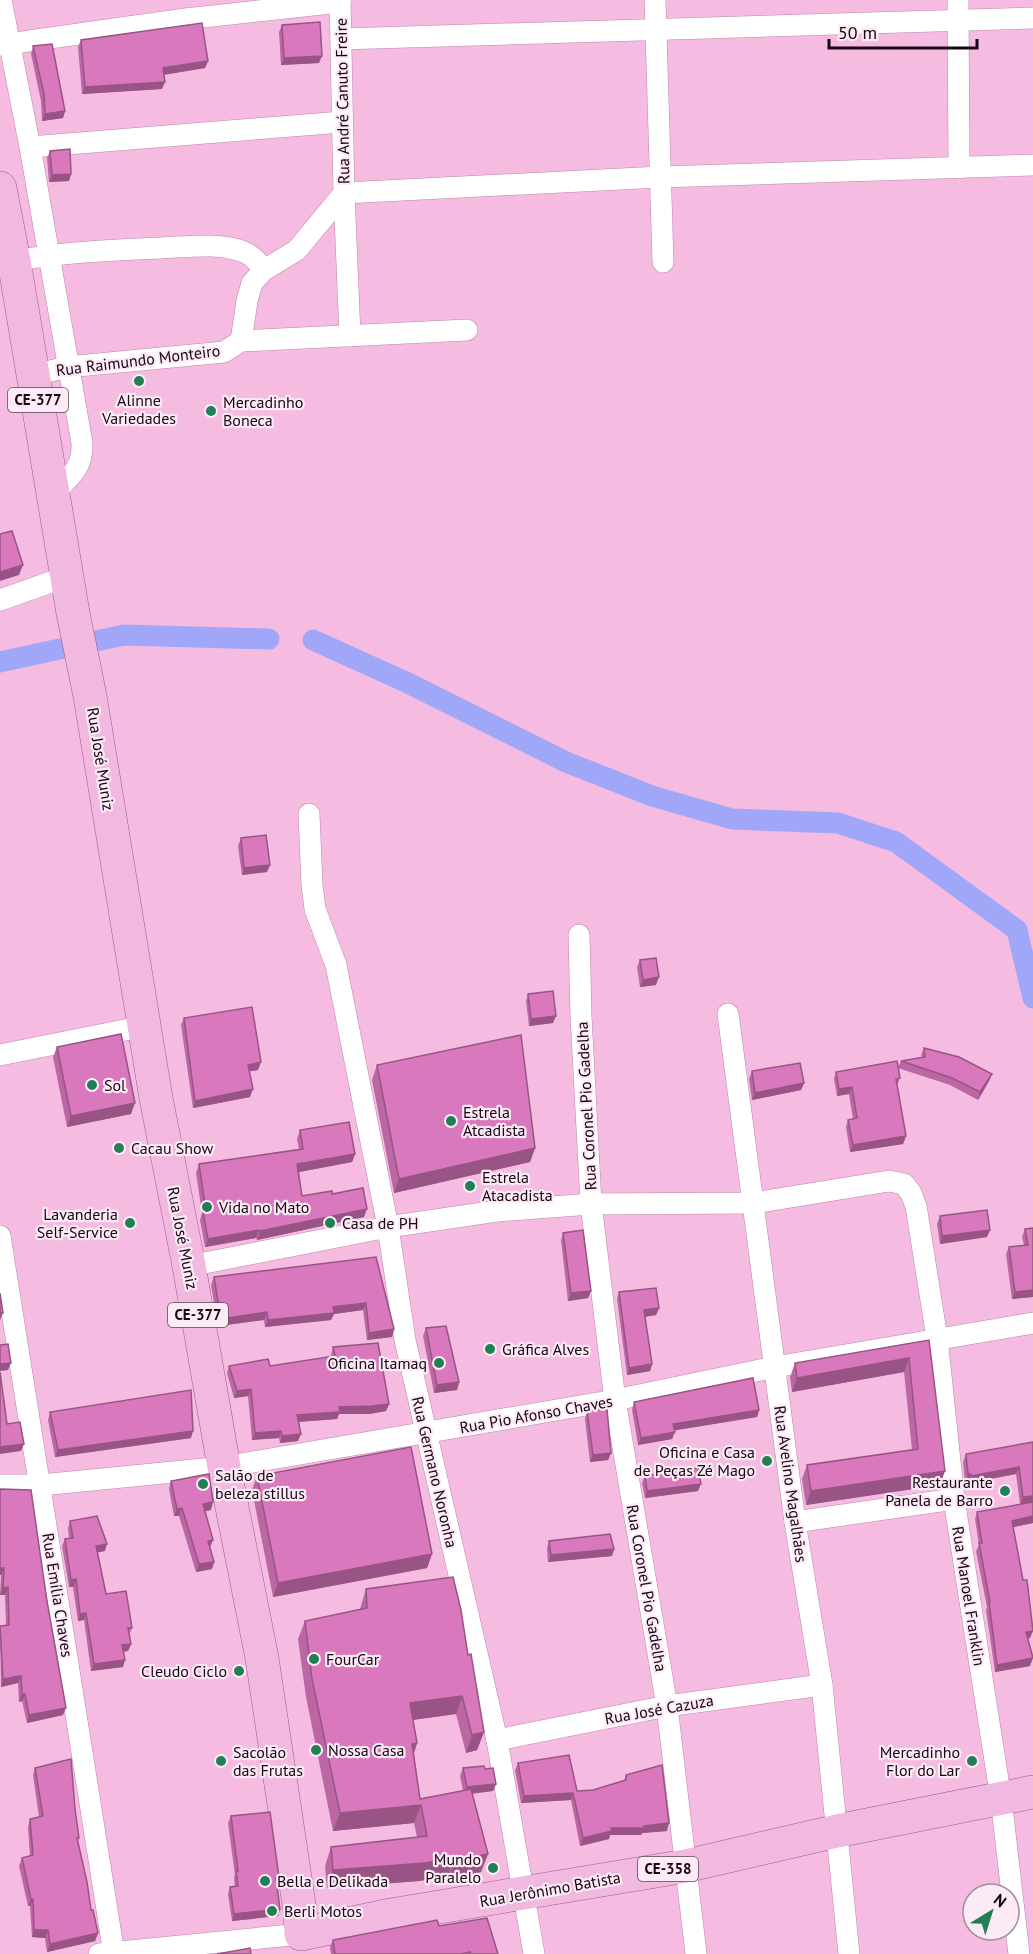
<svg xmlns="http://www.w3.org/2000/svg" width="1033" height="1954" font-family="'PT Sans',sans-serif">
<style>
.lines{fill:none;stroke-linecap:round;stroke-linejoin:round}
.canal{stroke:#a0a7f8;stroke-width:21}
.minor-casing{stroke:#bd86ab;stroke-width:22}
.primary-casing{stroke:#9f5a8a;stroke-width:34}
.minor{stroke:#fff;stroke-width:21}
.primary{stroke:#f1b8e0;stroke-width:33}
.wall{fill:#bb67a3}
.shaded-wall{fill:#985484}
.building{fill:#d978bd;stroke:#985484;stroke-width:1.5}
.poi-dot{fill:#227f55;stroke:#fceaf6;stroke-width:2}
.labels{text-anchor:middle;stroke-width:4.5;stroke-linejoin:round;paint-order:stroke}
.shield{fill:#fceaf6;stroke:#5c4a56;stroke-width:1.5}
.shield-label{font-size:15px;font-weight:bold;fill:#170512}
.street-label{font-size:16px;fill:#170512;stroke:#fceaf6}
.poi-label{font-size:16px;fill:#170512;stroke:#fceaf6;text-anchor:start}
</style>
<rect width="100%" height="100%" fill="#f5bbe1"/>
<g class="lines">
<g class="canal">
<path d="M313 640 408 683 566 762 652 796 732 819 838 823 896 842 1017 930 1033 998"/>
<path d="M0 662 124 635 269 639"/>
</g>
<g class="minor-casing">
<g id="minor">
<path d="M1 0 30 147 82 443C83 468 70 477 54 493"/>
<path d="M655 0 663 262"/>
<path d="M958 0 959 168"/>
<path d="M341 39 1033 18"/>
<path d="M0 45 185 19 340 2"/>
<path d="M30 147 342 122"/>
<path d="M14 261C63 252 112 250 161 248 187 247 219 242 244 252 253 256 258 262 264 270"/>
<path d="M350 336 344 193 660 177 1033 165"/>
<path d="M241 341 247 301 252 283 264 270 297 250 344 193 340 0"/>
<path d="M34 375 67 367 224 352 241 341 467 330"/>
<path d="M0 600 68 576"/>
<path d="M309 814 312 885 315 909 336 965 388 1227 405 1340 497 1740 534 1954"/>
<path d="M579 935 581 1016 591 1204 615 1400 667 1706 696 1954"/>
<path d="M728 1014 795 1522 822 1685 849 1954"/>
<path d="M0 1055 145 1026"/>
<path d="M0 1236 114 1954"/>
<path d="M189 1266 388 1227 497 1211 591 1204 753 1203 889 1181 904 1184 911 1193 916 1206 937 1338 954 1499 1001 1799 1019 1954"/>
<path d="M0 1485H41L224 1467 615 1400 775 1367 1033 1323"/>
<path d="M795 1522 954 1499"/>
<path d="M497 1740 667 1706 822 1685"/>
<path d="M99 1954 301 1934"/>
</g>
</g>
<g class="primary-casing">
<path id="primary" d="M0 188 14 261 73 613 90 696 156 1098 189 1266 224 1467 262 1658 300 1911 301 1934 391 1915 686 1866 837 1831 1033 1792"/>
</g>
<use href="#minor" class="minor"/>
<use href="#primary" class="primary"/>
</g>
<g class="wall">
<path d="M282 25 319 63 281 65 279 32Z"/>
<path d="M81 40 208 61 205 68 164 75 162 89 82 94 78 47Z"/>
<path d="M33 46 65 111 63 118 42 121 41 101 31 54Z"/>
<path d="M50 151 71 174 69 181 49 182 47 158Z"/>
<path d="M241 838 267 872 242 875 238 846Z"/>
<path d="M640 960 656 985 640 987 637 967Z"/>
<path d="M528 994 553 1023 529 1026 526 1001Z"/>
<path d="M184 1018 258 1070 249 1071 250 1097 193 1108 181 1025Z"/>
<path d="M57 1047 131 1114 67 1127 53 1057Z"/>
<path d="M924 1048 992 1074 989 1081 978 1100 950 1085 898 1068 900 1078 897 1086 906 1136 903 1144 850 1152 846 1127 848 1120 853 1119 849 1094 837 1096 834 1079 836 1072 898 1067 901 1061 922 1057 921 1055Z"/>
<path d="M377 1065 535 1148 530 1162 394 1193 372 1080Z"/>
<path d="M752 1071 804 1083 801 1090 752 1100 749 1079Z"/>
<path d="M300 1130 355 1154 352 1162 299 1172 302 1196 332 1194 364 1217 257 1240 256 1238 205 1247 200 1220 202 1213 196 1173 199 1164 299 1149 297 1139Z"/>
<path d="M940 1216 987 1237 940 1244 937 1224Z"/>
<path d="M1033 1228V1297L1012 1299 1006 1254 1009 1247 1024 1245 1022 1237 1025 1229Z"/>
<path d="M563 1233 591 1291 588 1298 568 1301 561 1240Z"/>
<path d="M376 1257 394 1329 392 1337 367 1340 363 1310 334 1314 331 1320 265 1327 264 1320 218 1326 211 1285 214 1277Z"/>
<path d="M619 1292 659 1308 656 1315 645 1317 652 1364 650 1371 627 1375 617 1299Z"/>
<path d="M426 1328 459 1382 457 1390 434 1393 423 1336Z"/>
<path d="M929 1340 940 1485 806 1505 802 1479 807 1465 912 1450 904 1372 792 1392 790 1377 795 1363Z"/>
<path d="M333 1347 389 1404 386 1411 369 1414H339L337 1419 299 1422 298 1441 280 1443 279 1438 252 1440 248 1396 234 1398 227 1373 229 1366H270L331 1357V1355Z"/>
<path d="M634 1402 759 1410 757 1417 675 1430 672 1439 638 1445 632 1410Z"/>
<path d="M587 1411 611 1453 608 1460 590 1462 585 1419Z"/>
<path d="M50 1412 191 1438 55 1457 48 1420Z"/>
<path d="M1033 1442V1523L1013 1527 1030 1638 1028 1639 1030 1666 995 1672 986 1610 987 1607 976 1551 979 1545 975 1519 977 1512 1020 1504 1016 1474 969 1483 968 1481 965 1482 963 1462 966 1454Z"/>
<path d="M257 1476 432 1554 427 1568 273 1597 252 1490Z"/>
<path d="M645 1476 698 1491 645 1498 642 1483Z"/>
<path d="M171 1481 211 1510 204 1511 213 1540 210 1547 214 1562 212 1569 196 1572 179 1516H174L169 1489Z"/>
<path d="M0 1489 63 1715 27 1723 22 1701 19 1702 18 1683 1 1687 0 1626 6 1625 5 1595H0L1 1575Z"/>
<path d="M70 1521 105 1551 98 1552 106 1594 132 1628 129 1635 131 1644 128 1651 123 1652V1667L91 1671 84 1620 78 1621 73 1587H69L62 1546 65 1539 69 1538 68 1528Z"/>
<path d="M549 1541 614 1549 612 1556 548 1562 547 1548Z"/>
<path d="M366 1589 468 1655 484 1732 477 1750 466 1753 456 1714 413 1720 417 1743 414 1754 420 1799 463 1791 460 1776 463 1768 485 1769 496 1784 493 1791 472 1794 488 1854 481 1872 449 1879 448 1876 419 1881 327 1888 325 1866 331 1847 417 1837 414 1823 333 1831 306 1697 298 1639 305 1621 360 1609Z"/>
<path d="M518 1763 577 1791 593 1790 624 1781 626 1775 667 1831 642 1833 641 1835H610L609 1839 580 1846 571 1800 521 1803 515 1770Z"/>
<path d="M35 1768 75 1809 79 1838 78 1841 91 1910 98 1933 95 1941 47 1952 45 1938 32 1937 30 1906H28L19 1866 22 1858 30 1856 28 1827 30 1819 39 1817 33 1775Z"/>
<path d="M231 1816 279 1877 277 1884 280 1909 278 1916 232 1921 228 1894 230 1887H235L234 1878 235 1875 228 1823Z"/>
<path d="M439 1926 498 1954H331L330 1947 333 1940Z"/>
</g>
<g class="shaded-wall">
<path d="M322 56 319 63 281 65 284 58Z"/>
<path d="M208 61 205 68 161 75 163 68Z"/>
<path d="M165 82 162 89 82 94 85 87Z"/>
<path d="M65 111 63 118 42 121 45 114Z"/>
<path d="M71 174 69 181 49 182 52 175Z"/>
<path d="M23 565 19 575 0 581V572Z"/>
<path d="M270 865 267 872 242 875 244 868Z"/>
<path d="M659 977 656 985 640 987 643 980Z"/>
<path d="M556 1016 553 1023 529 1026 531 1019Z"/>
<path d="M261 1062 258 1070 246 1072 248 1065Z"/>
<path d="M992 1074 989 1081 978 1100 980 1092Z"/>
<path d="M804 1083 801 1090 752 1100 755 1093Z"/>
<path d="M852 1087 849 1094 837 1096 839 1089Z"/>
<path d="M253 1089 250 1097 193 1108 195 1101Z"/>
<path d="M135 1103 131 1114 67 1127 71 1116Z"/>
<path d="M906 1136 903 1144 850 1152 853 1145Z"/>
<path d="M535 1148 530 1162 394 1193 399 1179Z"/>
<path d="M355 1154 352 1162 294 1173 297 1164Z"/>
<path d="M367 1209 364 1217 257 1240 260 1231Z"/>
<path d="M259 1230 256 1238 205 1247 208 1239Z"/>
<path d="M990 1230 987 1237 940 1244 942 1236Z"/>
<path d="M1033 1290V1297L1012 1299 1015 1292Z"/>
<path d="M591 1291 588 1298 568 1301 571 1293Z"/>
<path d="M366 1303 363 1310 334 1314 331 1320 265 1327 268 1320 333 1307Z"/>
<path d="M659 1308 656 1315 641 1317 644 1310Z"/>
<path d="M267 1312 264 1320 218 1326 221 1319Z"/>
<path d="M0 1313H3L0 1320Z"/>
<path d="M394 1329 392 1337 367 1340 369 1333Z"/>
<path d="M909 1358 904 1372 792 1392 797 1378Z"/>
<path d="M11 1363 8 1370 0 1371V1364Z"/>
<path d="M652 1364 650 1371 627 1375 629 1368Z"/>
<path d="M459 1382 457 1390 434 1393 437 1385Z"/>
<path d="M251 1389 248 1396 234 1398 237 1391Z"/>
<path d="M389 1404 386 1411 369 1414H339L337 1419 295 1422 297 1415 339 1407Z"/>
<path d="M759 1410 757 1417 671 1431 673 1424Z"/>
<path d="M193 1431 191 1438 55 1457 58 1450Z"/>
<path d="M281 1431 279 1438 252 1440 255 1433Z"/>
<path d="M675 1432 672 1439 638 1445 641 1438Z"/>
<path d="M301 1434 298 1441 280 1443 282 1436Z"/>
<path d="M24 1444 21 1451 0 1454V1447Z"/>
<path d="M611 1453 608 1460 590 1462 593 1455Z"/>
<path d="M1019 1467 1016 1474 969 1483 971 1476Z"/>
<path d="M945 1471 940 1485 806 1505 811 1491Z"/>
<path d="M968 1474H971L968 1481 965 1482Z"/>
<path d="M701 1484 698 1491 645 1498 647 1491Z"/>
<path d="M1033 1496V1503L1020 1505 1023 1497Z"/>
<path d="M213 1502 211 1510 200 1512 203 1504Z"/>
<path d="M182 1508 179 1516H174L177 1509Z"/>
<path d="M1033 1516V1523L1009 1528 1012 1521Z"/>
<path d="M213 1540 210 1547 208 1541Z"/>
<path d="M107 1544 105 1551 94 1553 96 1546Z"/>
<path d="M614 1549 612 1556 548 1562 551 1555Z"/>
<path d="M432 1554 427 1568 273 1597 278 1583Z"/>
<path d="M214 1562 212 1569 196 1572 199 1564Z"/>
<path d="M0 1568H4L1 1575H0Z"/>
<path d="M76 1579 73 1587H69L71 1580Z"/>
<path d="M8 1587 5 1595H0L3 1588Z"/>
<path d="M86 1613 84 1620 78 1621 80 1614Z"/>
<path d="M1033 1631 1030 1638 1023 1639 1026 1632Z"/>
<path d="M131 1644 128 1651 119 1652 122 1645Z"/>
<path d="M1033 1658 1030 1666 995 1672 997 1665Z"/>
<path d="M125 1660 123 1667 91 1671 94 1664Z"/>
<path d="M21 1676 18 1683 1 1687 3 1679Z"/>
<path d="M22 1694H25L22 1701 19 1702Z"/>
<path d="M462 1696 456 1714 404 1721 410 1703Z"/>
<path d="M66 1708 63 1715 27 1723 29 1715Z"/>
<path d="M484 1732 477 1750 466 1753 472 1735Z"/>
<path d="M417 1743 411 1761 412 1744Z"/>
<path d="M496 1784 493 1791 464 1794 467 1787Z"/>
<path d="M573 1793 571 1800 521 1803 524 1796Z"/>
<path d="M421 1805 414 1823 333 1831 340 1813Z"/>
<path d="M669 1823 667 1831 642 1833 641 1835H610L609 1839 580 1846 583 1838 611 1828Z"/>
<path d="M488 1854 481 1872 449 1879 455 1860Z"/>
<path d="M454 1857 448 1876 419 1881 327 1888 333 1870Z"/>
<path d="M31 1899H33L30 1906H28Z"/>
<path d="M280 1909 278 1916 232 1921 234 1914Z"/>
<path d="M34 1930H48L45 1938 32 1937Z"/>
<path d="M98 1933 95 1941 47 1952 50 1944Z"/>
</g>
<g class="building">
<path d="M320 22 322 56 284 58 282 25Z"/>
<path d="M202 23 208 61 163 68 165 82 85 87 81 40Z"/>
<path d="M52 44 65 111 45 114 44 94 33 46Z"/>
<path d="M70 149 71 174 52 175 50 151Z"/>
<path d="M12 531 23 565 0 572V534Z"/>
<path d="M266 835 270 865 244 868 241 838Z"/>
<path d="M656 958 659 977 643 980 640 960Z"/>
<path d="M553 991 556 1016 531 1019 528 994Z"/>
<path d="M252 1007 261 1062 248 1065 253 1089 195 1101 184 1018Z"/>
<path d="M121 1034 135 1103 71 1116 57 1047Z"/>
<path d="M521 1035 535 1148 399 1179 377 1065Z"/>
<path d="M924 1048 959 1057 992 1074 980 1092 952 1078 901 1061 925 1057Z"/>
<path d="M897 1061 900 1078 896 1079 906 1136 853 1145 848 1120 857 1118 852 1087 839 1089 836 1072Z"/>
<path d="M800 1063 804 1083 755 1093 752 1071Z"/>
<path d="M349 1122 355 1154 297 1164 302 1196 332 1191V1194L363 1188 367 1209 260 1231 259 1230 208 1239 203 1212 206 1211 199 1164 303 1149 300 1130Z"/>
<path d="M987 1210 990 1230 942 1236 940 1216Z"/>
<path d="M1033 1228V1290L1015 1292 1009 1247 1028 1245 1025 1229Z"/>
<path d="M583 1230 591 1291 571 1293 563 1233Z"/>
<path d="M376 1257 394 1329 369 1333 366 1303 333 1307 334 1313 268 1320 267 1312 221 1319 214 1277Z"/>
<path d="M656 1288 659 1308 644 1310 652 1364 629 1368 619 1292Z"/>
<path d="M0 1293 3 1313H0Z"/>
<path d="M446 1326 459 1382 437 1385 426 1328Z"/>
<path d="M929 1340 945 1471 811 1491 807 1465 918 1449 909 1358 797 1378 795 1363Z"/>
<path d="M378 1343 389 1404 372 1406 339 1407 340 1412 297 1415 301 1434 282 1436 281 1431 255 1433 251 1389 237 1391 229 1366 268 1359 270 1366 335 1356 333 1347Z"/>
<path d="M8 1344 11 1363 0 1364V1345Z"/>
<path d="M0 1372 7 1424 20 1422 24 1444 0 1447Z"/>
<path d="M753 1378 759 1410 673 1424 675 1432 641 1438 634 1402Z"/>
<path d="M191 1390 193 1431 58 1450 50 1412Z"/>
<path d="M607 1409 611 1453 593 1455 587 1411Z"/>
<path d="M1033 1442V1496L1023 1497 1019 1467 971 1476V1474H968L966 1454Z"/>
<path d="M411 1447 432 1554 278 1583 257 1476Z"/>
<path d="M698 1468 701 1484 647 1491 645 1476Z"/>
<path d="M209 1474 213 1502 203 1504 213 1540 208 1541 214 1562 199 1564 182 1508 177 1509 171 1481Z"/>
<path d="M0 1489 31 1490 47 1601 66 1708 29 1715 25 1694H22L21 1676 3 1679 0 1626 9 1625 8 1587 3 1588 4 1568H0Z"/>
<path d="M1033 1502V1516L1012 1521 1023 1580H1027L1033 1631 1026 1632 1033 1658 997 1665 989 1602H990L979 1543H982L977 1512Z"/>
<path d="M97 1516 107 1544 96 1546 106 1594 126 1591 132 1628H128L131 1644 122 1645 125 1660 94 1664 86 1613 80 1614 76 1579 71 1580 65 1539 73 1538 70 1521Z"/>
<path d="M610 1534 614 1549 551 1555 549 1541Z"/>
<path d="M453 1577 461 1610 468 1655 471 1654 484 1732 472 1735 462 1696 410 1703 417 1743 412 1744 420 1799 471 1789 488 1854 455 1860 454 1857 425 1863 333 1870 331 1847 427 1836 421 1805 340 1813 312 1679 305 1621 367 1608 366 1589Z"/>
<path d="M569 1755 577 1791 593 1790 626 1780V1775L662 1765 669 1823 644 1826V1828H611L612 1831 583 1838 573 1793 524 1796 518 1763Z"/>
<path d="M71 1759 75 1809 79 1838H77L87 1882 91 1910H93L98 1933 50 1944 48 1930H34L33 1899H31L22 1858 33 1855 30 1819 43 1816 35 1768Z"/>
<path d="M484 1766 485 1769 493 1768 496 1784 467 1787 463 1768Z"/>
<path d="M270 1812 279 1877 276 1878 280 1909 234 1914 230 1887 238 1886 236 1871H238L231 1816Z"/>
<path d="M487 1918 498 1954H470V1952L461 1954H335L333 1940 437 1920 439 1926Z"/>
<path d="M250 1948 251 1954H217Z"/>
</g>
<g class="poi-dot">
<circle cx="139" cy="381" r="6"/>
<circle cx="211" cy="411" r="6"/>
<circle cx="92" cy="1085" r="6"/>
<circle cx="451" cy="1121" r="6"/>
<circle cx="119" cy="1148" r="6"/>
<circle cx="470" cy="1186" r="6"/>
<circle cx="207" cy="1207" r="6"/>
<circle cx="130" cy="1223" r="6"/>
<circle cx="330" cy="1223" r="6"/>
<circle cx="490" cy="1349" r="6"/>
<circle cx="439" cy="1363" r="6"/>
<circle cx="767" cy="1461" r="6"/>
<circle cx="203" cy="1484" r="6"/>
<circle cx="1005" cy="1491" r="6"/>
<circle cx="314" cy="1659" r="6"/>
<circle cx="239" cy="1671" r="6"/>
<circle cx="316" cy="1750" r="6"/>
<circle cx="221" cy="1761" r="6"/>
<circle cx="972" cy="1761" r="6"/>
<circle cx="493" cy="1868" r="6"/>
<circle cx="265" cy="1881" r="6"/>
<circle cx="272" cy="1911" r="6"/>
</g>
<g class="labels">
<g class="shield">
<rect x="8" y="388" width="60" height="24" rx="4.5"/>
<rect x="168" y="1303" width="60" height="24" rx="4.5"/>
<rect x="638" y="1857" width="60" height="24" rx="4.5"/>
</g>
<g class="shield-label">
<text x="38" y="405">CE-377</text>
<text x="198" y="1320">CE-377</text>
<text x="668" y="1874">CE-358</text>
</g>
<g class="street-label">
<text transform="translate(342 101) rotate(-91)" y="6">Rua André Canuto Freire</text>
<text transform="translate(138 360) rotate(-7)" y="6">Rua Raimundo Monteiro</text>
<text transform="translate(101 759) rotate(81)" y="6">Rua José Muniz</text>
<text transform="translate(586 1106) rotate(-93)" y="6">Rua Coronel Pio Gadelha</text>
<text transform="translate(183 1238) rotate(79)" y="6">Rua José Muniz</text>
<text transform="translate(536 1414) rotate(-10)" y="6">Rua Pio Afonso Chaves</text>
<text transform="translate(435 1472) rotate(77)" y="6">Rua Germano Noronha</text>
<text transform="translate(791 1484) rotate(82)" y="6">Rua Avelino Magalhães</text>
<text transform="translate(647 1588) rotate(80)" y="6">Rua Coronel Pio Gadelha</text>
<text transform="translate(58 1595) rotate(81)" y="6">Rua Emília Chaves</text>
<text transform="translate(969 1596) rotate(81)" y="6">Rua Manoel Franklin</text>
<text transform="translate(659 1709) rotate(-10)" y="6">Rua José Cazuza</text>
<text transform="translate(550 1889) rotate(-10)" y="6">Rua Jerônimo Batista</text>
</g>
<g class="poi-label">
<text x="139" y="406" text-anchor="middle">Alinne<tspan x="139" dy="18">Variedades</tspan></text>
<text x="223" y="408">Mercadinho<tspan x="223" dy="18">Boneca</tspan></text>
<text x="104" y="1091">Sol</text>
<text x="463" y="1118">Estrela<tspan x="463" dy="18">Atcadista</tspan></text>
<text x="131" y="1154">Cacau Show</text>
<text x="482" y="1183">Estrela<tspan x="482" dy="18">Atacadista</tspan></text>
<text x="219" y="1213">Vida no Mato</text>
<text x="118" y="1220" text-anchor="end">Lavanderia<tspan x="118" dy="18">Self-Service</tspan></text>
<text x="342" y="1229">Casa de PH</text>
<text x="502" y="1355">Gráfica Alves</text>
<text x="427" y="1369" text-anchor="end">Oficina Itamaq</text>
<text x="755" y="1458" text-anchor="end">Oficina e Casa<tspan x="755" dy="18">de Peças Zé Mago</tspan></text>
<text x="215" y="1481">Salão de<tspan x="215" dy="18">beleza stillus</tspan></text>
<text x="993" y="1488" text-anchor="end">Restaurante<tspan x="993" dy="18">Panela de Barro</tspan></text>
<text x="326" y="1665">FourCar</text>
<text x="227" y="1677" text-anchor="end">Cleudo Ciclo</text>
<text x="328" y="1756">Nossa Casa</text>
<text x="233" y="1758">Sacolão<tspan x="233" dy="18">das Frutas</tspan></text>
<text x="960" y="1758" text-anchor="end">Mercadinho<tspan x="960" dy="18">Flor do Lar</tspan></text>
<text x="481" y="1865" text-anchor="end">Mundo<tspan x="481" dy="18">Paralelo</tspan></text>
<text x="277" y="1887">Bella e Delikada</text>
<text x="284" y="1917">Berli Motos</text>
</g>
</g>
<g transform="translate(991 1912) rotate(38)"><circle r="28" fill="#fceaf6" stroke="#a08e9b" stroke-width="1.5"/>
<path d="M0-4.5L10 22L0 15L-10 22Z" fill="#227f55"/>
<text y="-9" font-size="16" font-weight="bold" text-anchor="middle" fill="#170512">N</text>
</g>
<path d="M829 39v9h148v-9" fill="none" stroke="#170512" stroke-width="3"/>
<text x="838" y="39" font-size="18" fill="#170512" stroke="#fceaf6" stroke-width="4.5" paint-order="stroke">50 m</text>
</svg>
